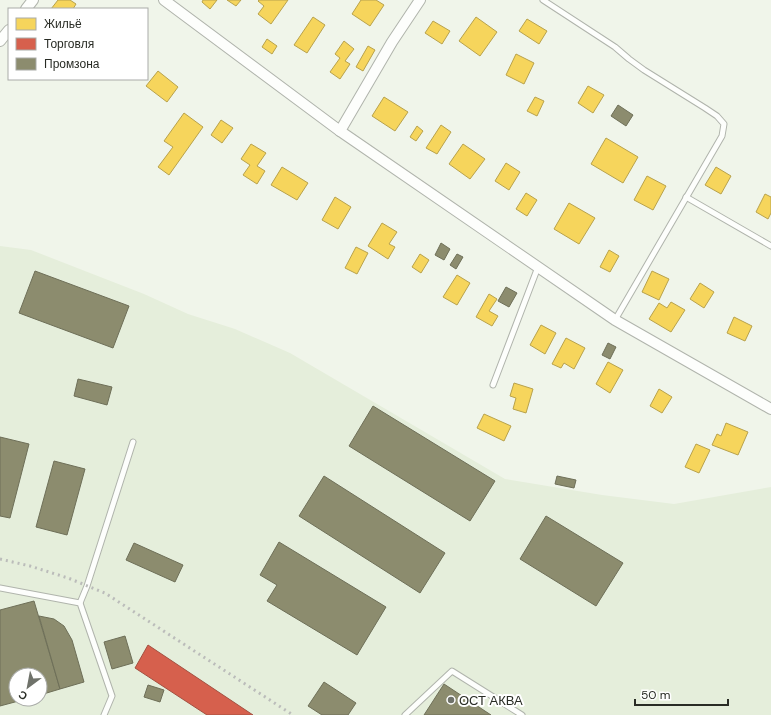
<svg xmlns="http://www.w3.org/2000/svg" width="771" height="715" font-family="'DM Sans',sans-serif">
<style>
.built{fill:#e5eedb;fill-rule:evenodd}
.homes{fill:#f6d55c;stroke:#b8a24c}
.shops{fill:#d6604d;stroke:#a25041}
.industry{fill:#8c8c6e;stroke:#6e6f58}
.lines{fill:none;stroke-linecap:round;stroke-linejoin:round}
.service-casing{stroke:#b0b4ac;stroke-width:7}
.minor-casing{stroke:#b0b4ac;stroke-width:12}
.service{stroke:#fdfefc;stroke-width:5}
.minor{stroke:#fdfefc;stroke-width:10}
.rail{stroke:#bbbcba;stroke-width:3;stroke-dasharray:2 4;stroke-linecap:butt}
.poi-dot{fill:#6f726a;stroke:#fff;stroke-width:1.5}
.labels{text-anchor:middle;stroke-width:4;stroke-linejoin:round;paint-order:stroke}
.poi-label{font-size:13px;fill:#292c25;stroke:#fff;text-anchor:start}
</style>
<rect width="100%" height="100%" fill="#f0f5ea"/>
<path class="built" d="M0 246 31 250 144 294 188 314 235 329 290 353 505 479 602 495 674 504 771 487V715H0ZM16 675H40V699H16Z"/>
<g class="homes">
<path d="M58 0H70L76 4 73 9H51Z"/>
<path d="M203 0H217L210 9 202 2Z"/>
<path d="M227 0H241L236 6Z"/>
<path d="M259 0H288L271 24 258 14 264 6 258 1Z"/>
<path d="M361 0H376L384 5 370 26 352 14Z"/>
<path d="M313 17 325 25 307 53 294 45Z"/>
<path d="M476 17 497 32 480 56 459 41Z"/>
<path d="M527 19 547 31 539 44 519 31Z"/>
<path d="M433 21 450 31 442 44 425 33Z"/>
<path d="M267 39 277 46 272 54 262 47Z"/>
<path d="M344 41 354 49 345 61 350 64 340 79 330 72 340 58 335 54Z"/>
<path d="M368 46 375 50 363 71 356 67Z"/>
<path d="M516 54 534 63 524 84 506 75Z"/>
<path d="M158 71 178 87 167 102 146 86Z"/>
<path d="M588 86 604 95 593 113 578 103Z"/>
<path d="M384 97 408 112 395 131 372 116Z"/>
<path d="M535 97 544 101 537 116 527 111Z"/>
<path d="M184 113 203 127 169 175 158 167 173 147 164 141Z"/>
<path d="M221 120 233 128 222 143 211 135Z"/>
<path d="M441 125 451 132 437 154 426 148Z"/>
<path d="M417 126 423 131 416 141 410 137Z"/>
<path d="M606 138 638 157 623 183 591 164Z"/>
<path d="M251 144 266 153 257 166 265 171 257 184 243 175 250 165 241 159Z"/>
<path d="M463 144 485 159 470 179 449 164Z"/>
<path d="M506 163 520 172 509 190 495 181Z"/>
<path d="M282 167 308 183 297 200 271 185Z"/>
<path d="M716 167 731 176 721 194 705 185Z"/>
<path d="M647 176 666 186 653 210 634 200Z"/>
<path d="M526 193 537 200 527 216 516 209Z"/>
<path d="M765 194 771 197V213L768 219 756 212Z"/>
<path d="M335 197 351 207 338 229 322 220Z"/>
<path d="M569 203 595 218 579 244 554 229Z"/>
<path d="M382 223 397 232 389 244 395 247 388 259 368 246Z"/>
<path d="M356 247 368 253 357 274 345 268Z"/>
<path d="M609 250 619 256 610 272 600 267Z"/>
<path d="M420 254 429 260 421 273 412 267Z"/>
<path d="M652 271 669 279 659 300 642 292Z"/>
<path d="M457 275 470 283 457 305 443 297Z"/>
<path d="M700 283 714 292 704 308 690 299Z"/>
<path d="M489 294 497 299 489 311 498 316 492 326 476 317Z"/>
<path d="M671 302 685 310 671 332 649 319 659 303 667 308Z"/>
<path d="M734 317 752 326 745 341 727 333Z"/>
<path d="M541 325 556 333 545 354 530 345Z"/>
<path d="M566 338 585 348 574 369 564 363 561 368 552 364Z"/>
<path d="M608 362 623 370 610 393 596 384Z"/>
<path d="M514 383 533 389 526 413 513 409 516 398 510 396Z"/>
<path d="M659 389 672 397 662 413 650 406Z"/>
<path d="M484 414 511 426 504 441 477 428Z"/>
<path d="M726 423 748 432 738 455 712 445 717 434 721 436Z"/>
<path d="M696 444 710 450 699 473 685 467Z"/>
</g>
<path class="shops" d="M148 645 253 715H207L135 668Z"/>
<g class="industry">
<path d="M618 105 633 115 626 126 611 116Z"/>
<path d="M441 243 450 249 444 260 435 255Z"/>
<path d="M457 254 463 257 456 269 450 265Z"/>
<path d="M35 271 129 306 113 348 19 313Z"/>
<path d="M506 287 517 293 509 307 498 301Z"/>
<path d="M608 343 616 347 610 359 602 355Z"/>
<path d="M78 379 112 387 107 405 74 396Z"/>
<path d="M373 406 495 481 470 521 349 446Z"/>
<path d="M0 437 29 444 10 518 0 516Z"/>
<path d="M54 461 85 469 67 535 36 527Z"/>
<path d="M324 476 445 553 420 593 299 516Z"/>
<path d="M557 476 576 480 574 488 555 484Z"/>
<path d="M546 516 623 563 596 606 520 559Z"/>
<path d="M279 542 386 607 357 655 267 601 277 585 260 575Z"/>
<path d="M134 543 183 565 175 582 126 560Z"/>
<path d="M34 601 60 689 40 695V675H16V699H26L0 706V610Z"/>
<path d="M39 616 54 619 64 626 72 640 84 682 60 689Z"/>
<path d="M125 636 133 663 112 669 104 642Z"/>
<path d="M324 682 356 703 348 715H322L308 706Z"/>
<path d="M444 684 491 715H424Z"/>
<path d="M148 685 164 690 160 702 144 697Z"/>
</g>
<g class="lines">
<g class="service-casing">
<g id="service">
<path d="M543 0 615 47 629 59 644 70 705 108 717 116 724 124 722 136 615 320"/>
<path d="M686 197 771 246"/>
<path d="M493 385 538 267"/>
<path d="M0 588 80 603 112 696 104 715"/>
<path d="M80 603 87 586 133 442"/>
<path d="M405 715 452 671 522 715"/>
</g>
</g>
<g class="minor-casing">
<g id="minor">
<path d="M164 0 340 131 615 320 771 409"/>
<path d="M26 9 33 0"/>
<path d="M0 41 9 30"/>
<path d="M340 131 392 42 420 0"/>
</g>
</g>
<use href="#service" class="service"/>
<use href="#minor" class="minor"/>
<path class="rail" d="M0 559 30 566 68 578 105 593 293 715"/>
</g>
<circle class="poi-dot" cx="451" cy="700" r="4"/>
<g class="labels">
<g class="poi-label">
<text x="459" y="705">ОСТ АКВА</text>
</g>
</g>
<rect x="8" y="8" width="140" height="72" fill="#ffffff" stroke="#a9aba8"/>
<rect x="16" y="18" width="20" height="12" fill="#f6d55c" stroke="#a9aba8"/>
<text x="44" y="28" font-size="12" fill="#292c25">Жильё</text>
<rect x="16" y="38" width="20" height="12" fill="#d6604d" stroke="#a9aba8"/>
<text x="44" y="48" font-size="12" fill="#292c25">Торговля</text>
<rect x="16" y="58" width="20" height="12" fill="#8c8c6e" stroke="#a9aba8"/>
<text x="44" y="68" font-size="12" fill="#292c25">Промзона</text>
<g transform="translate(28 687) rotate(212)"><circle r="19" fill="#ffffff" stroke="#a9aba8"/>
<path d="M0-3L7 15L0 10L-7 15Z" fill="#6f726a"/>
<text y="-6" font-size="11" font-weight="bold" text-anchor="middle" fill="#292c25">С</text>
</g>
<path d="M635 699v6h93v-6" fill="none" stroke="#292c25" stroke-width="2"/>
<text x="641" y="699" font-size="12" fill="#292c25" stroke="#ffffff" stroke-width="3" paint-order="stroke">50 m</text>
</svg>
